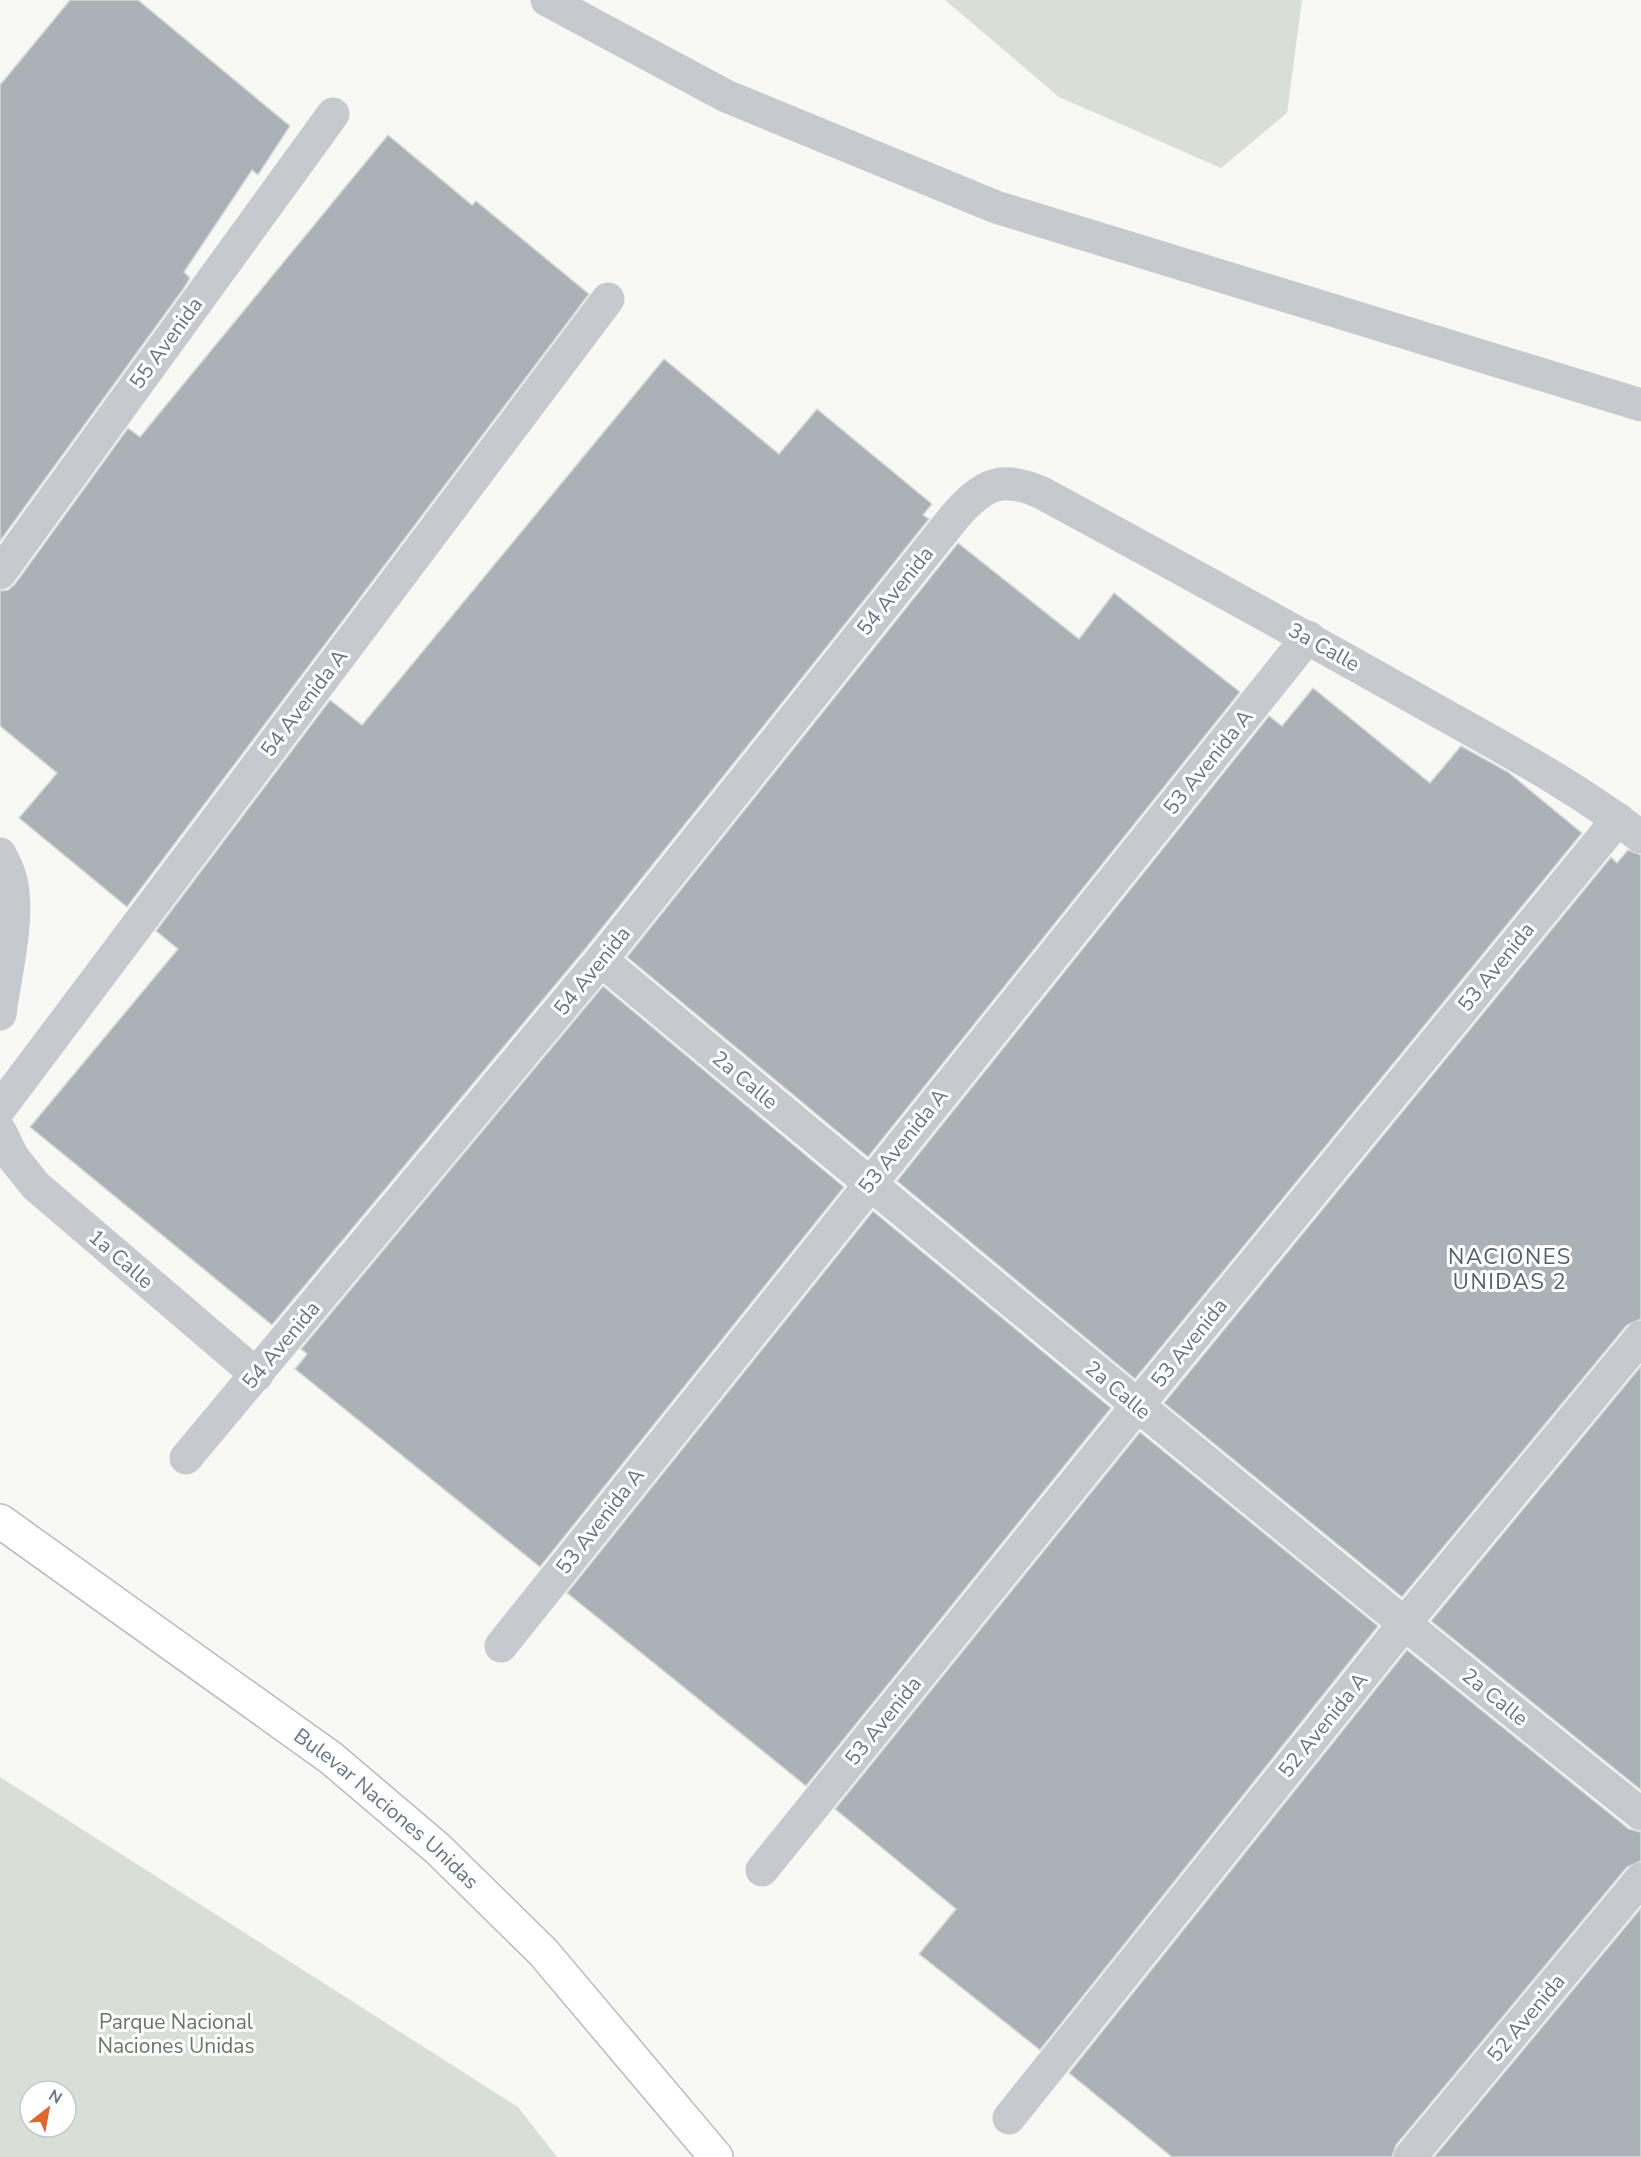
<svg xmlns="http://www.w3.org/2000/svg" width="1641" height="2157" font-family="'Nunito Sans',sans-serif">
<style>
.green{fill:#d9dfd6;fill-rule:evenodd}
.building{fill:#aab2b8;stroke:#d9dad8;stroke-width:1.5}
.lines{fill:none;stroke-linecap:round;stroke-linejoin:round}
.major-casing{stroke:#b7bbbf;stroke-width:36}
.minor{stroke:#c6c9cd;stroke-width:33}
.major{stroke:#fff;stroke-width:33}
.labels{text-anchor:middle;stroke-width:6;stroke-linejoin:round;paint-order:stroke}
.street-label{font-size:21px;fill:#677686;stroke:#fff}
.park-label{font-size:21px;fill:#657862;stroke:#fff}
.neighbourhood-label{font-size:22px;letter-spacing:1.5px;fill:#555f6b;stroke:#fff}
</style>
<rect width="100%" height="100%" fill="#f8f8f5"/>
<g class="green">
<path d="M945 0H1302L1287 113 1221 168 1059 97Z"/>
<path d="M0 1777 518 2107 557 2157H0ZM30 2091H66V2127H30Z"/>
</g>
<g class="building">
<path d="M70 0H138L290 126 258 175 252 170 184 272 190 278 184 288 0 541V85Z"/>
<path d="M388 135 472 205 476 201 589 294 127 907 19 818 57 773 0 726V591L8 590 15 584 128 428 140 437Z"/>
<path d="M664 359 779 454 817 409 932 504 923 515 929 519 586 948 272 1325 30 1127 178 949 156 931 330 700 362 725Z"/>
<path d="M958 543 1079 639 1114 593 1240 692 868 1157 627 957Z"/>
<path d="M1313 688 1430 783 1461 746 1508 772 1582 833 1135 1379 897 1181 1269 716 1282 726Z"/>
<path d="M1628 850 1641 855V1319L1627 1325 1402 1597 1164 1403 1611 857 1617 863Z"/>
<path d="M603 986 844 1187 540 1567 295 1369 307 1354 301 1349Z"/>
<path d="M873 1211 1111 1408 806 1786 567 1593Z"/>
<path d="M1641 1366V1790L1431 1621Z"/>
<path d="M1140 1432 1378 1626 1040 2050 919 1954 956 1909 835 1809Z"/>
<path d="M1407 1650 1629 1829 1641 1832V1861L1627 1867 1396 2145 1392 2157H1172L1069 2073Z"/>
<path d="M1641 1908V2157H1434Z"/>
</g>
<g class="lines">
<g class="major-casing">
<g id="major">
<path id="s1" d="M0 1521 331 1758 438 1849 543 1952 716 2157"/>
</g>
</g>
<g class="minor">
<path d="M547 0 726 96 996 207 1641 405"/>
<path d="M0 573 333 114"/>
<path d="M0 854C4 862 9 871 11 880 20 919 5 974 0 1014"/>
<path d="M601 960C946 1247 1290 1534 1641 1814"/>
<path d="M0 1108 608 299"/>
<path d="M0 1131 12 1156 36 1186 257 1375"/>
<path d="M186 1458 601 960 956 515C985 483 1002 475 1042 493 1173 564 1303 635 1432 708 1503 748 1577 787 1641 837"/>
<path d="M501 1646 1308 637"/>
<path d="M762 1870 1137 1406 1618 819"/>
<path d="M1009 2118 1404 1624 1641 1337"/>
<path d="M1410 2157 1641 1879"/>
</g>
<use href="#major" class="major"/>
</g>
<g class="labels">
<g class="street-label">
<text transform="translate(166 343) rotate(-54)" y="7">55 Avenida</text>
<text transform="translate(895 591) rotate(-51)" y="7">54 Avenida</text>
<text transform="translate(1324 647) rotate(29)" y="7">3a Calle</text>
<text transform="translate(304 703) rotate(-53)" y="7">54 Avenida A</text>
<text transform="translate(1208 762) rotate(-51)" y="7">53 Avenida A</text>
<text transform="translate(1496 967) rotate(-51)" y="7">53 Avenida</text>
<text transform="translate(592 971) rotate(-51)" y="7">54 Avenida</text>
<text transform="translate(745 1080) rotate(40)" y="7">2a Calle</text>
<text transform="translate(903 1141) rotate(-51)" y="7">53 Avenida A</text>
<text transform="translate(121 1259) rotate(41)" y="7">1a Calle</text>
<text transform="translate(1189 1343) rotate(-51)" y="7">53 Avenida</text>
<text transform="translate(281 1345) rotate(-50)" y="7">54 Avenida</text>
<text transform="translate(1118 1390) rotate(40)" y="7">2a Calle</text>
<text transform="translate(600 1521) rotate(-52)" y="7">53 Avenida A</text>
<text transform="translate(1495 1697) rotate(39)" y="7">2a Calle</text>
<text transform="translate(883 1721) rotate(-51)" y="7">53 Avenida</text>
<text transform="translate(1323 1725) rotate(-51)" y="7">52 Avenida A</text>
<text dy="7" stroke="none"><textPath href="#s1" startOffset="482">Bulevar Naciones Unidas</textPath></text>
<text transform="translate(1526 2018) rotate(-50)" y="7">52 Avenida</text>
</g>
<g class="park-label">
<text x="176" y="2029">Parque Nacional<tspan x="176" dy="24">Naciones Unidas</tspan></text>
</g>
<g class="neighbourhood-label">
<text x="1510" y="1264">NACIONES<tspan x="1510" dy="25">UNIDAS 2</tspan></text>
</g>
</g>
<g transform="translate(48 2109) rotate(31)"><circle r="28" fill="#ffffff" stroke="#c2c8cf" stroke-width="1.5"/>
<path d="M0-4.5L10 22L0 15L-10 22Z" fill="#e1662d"/>
<text y="-9" font-size="16" font-weight="bold" text-anchor="middle" fill="#677686">N</text>
</g>
</svg>
